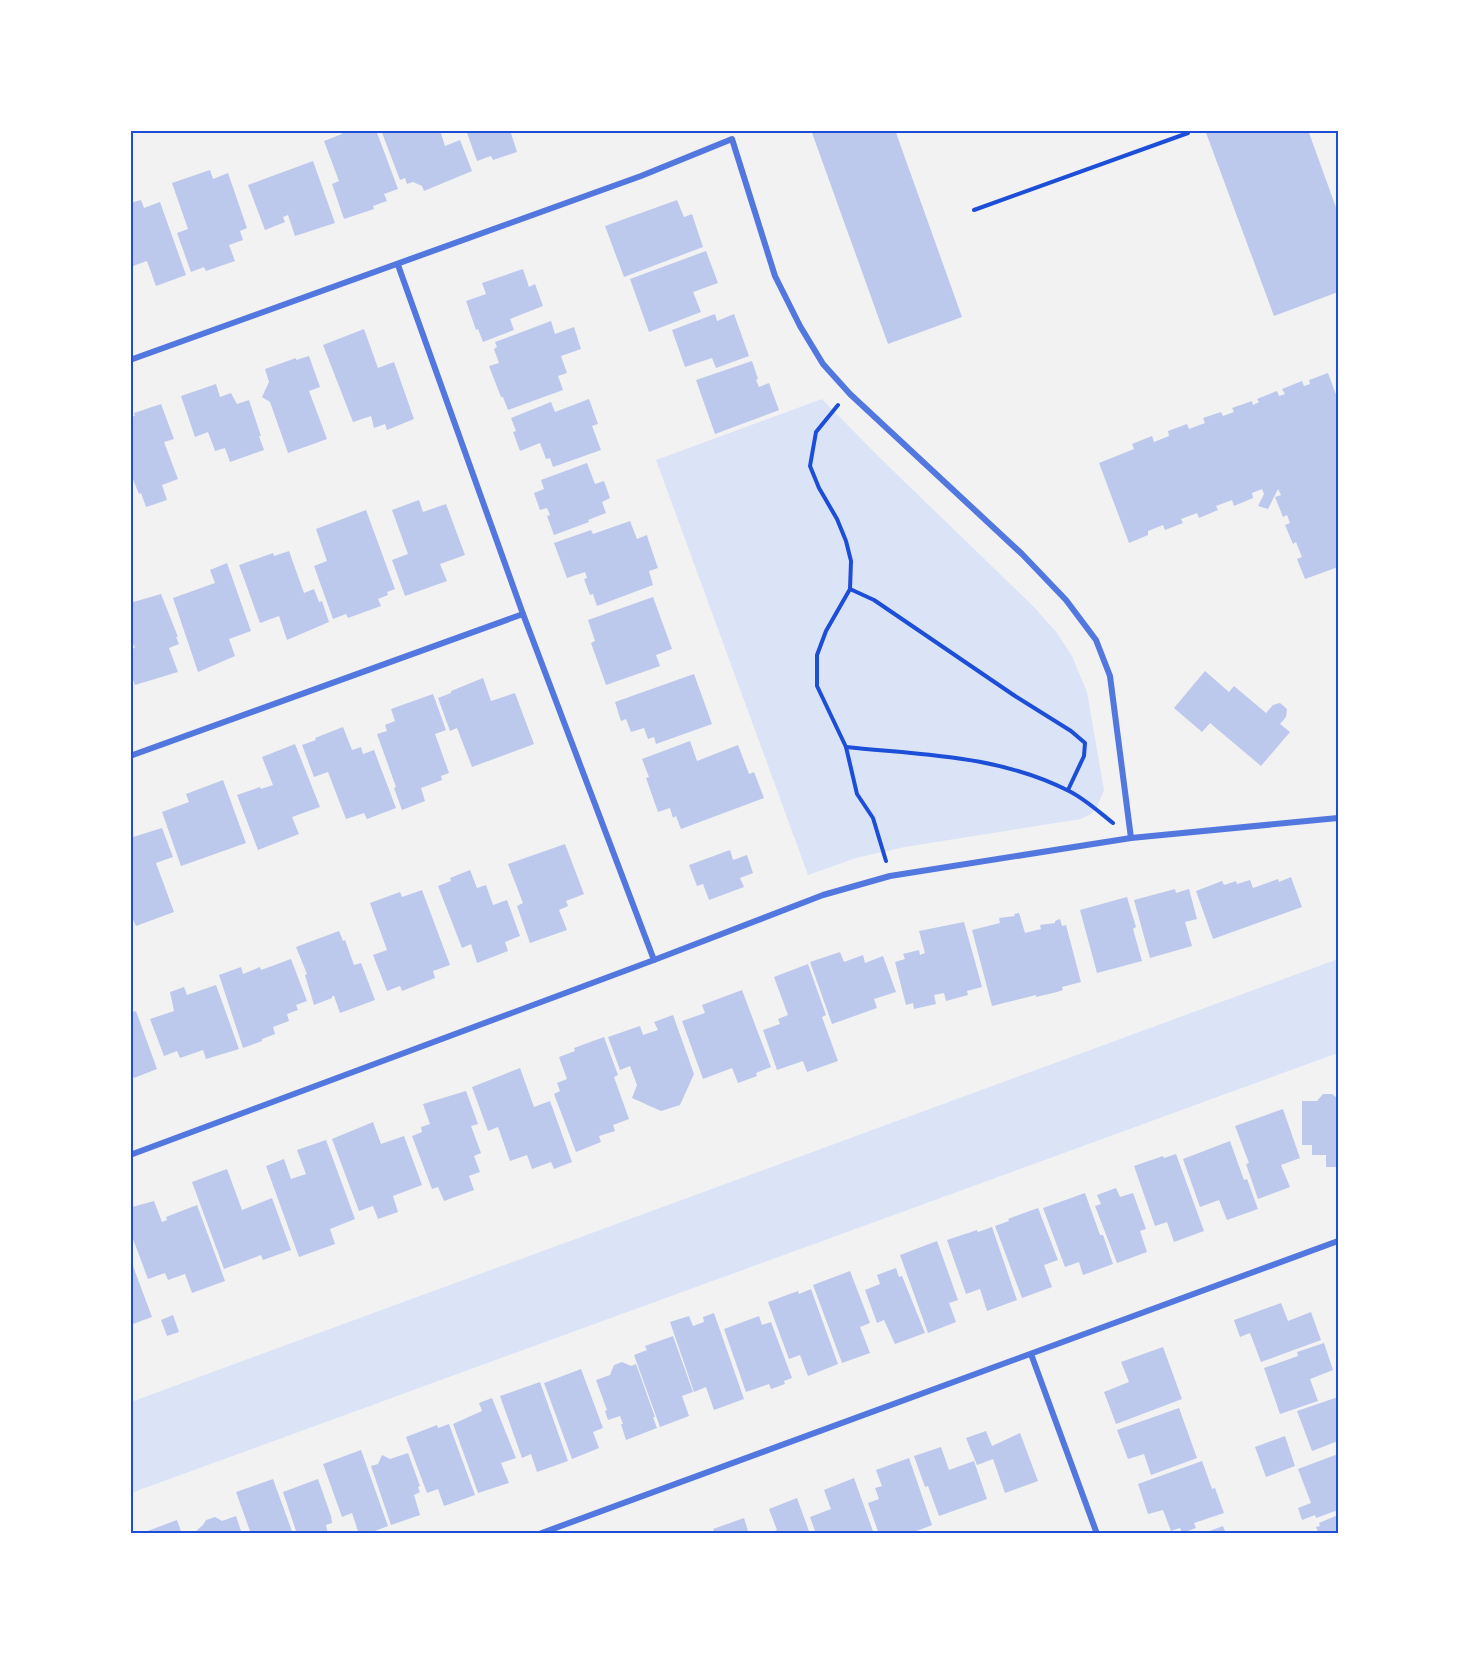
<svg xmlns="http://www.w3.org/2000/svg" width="1469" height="1664" font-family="Barlow,sans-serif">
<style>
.green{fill:#dbe4f7}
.building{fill:#bdc9ec}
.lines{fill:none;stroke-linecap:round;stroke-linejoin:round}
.path{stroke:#1d4ed8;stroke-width:4}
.minor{stroke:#5277de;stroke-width:6}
.neatline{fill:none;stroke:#1d4ed8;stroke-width:2}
</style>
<rect width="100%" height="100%" fill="#f2f2f2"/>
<g class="green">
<path d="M822 399 878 456 1034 607 1057 633 1072 656 1087 692 1104 790 1097 807 1091 814 1081 819 905 847 856 858 808 875 656 460Z"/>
<path d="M1338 959V1053L131 1493V1402Z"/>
</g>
<g class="building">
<path d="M340 130H376L398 189 384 194 387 201 373 206 374 209 344 219 332 184 339 181 324 141 342 134Z"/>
<path d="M381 130H440L445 146 460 140 472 171 424 191 422 186 413 182 407 184 405 178 400 180Z"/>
<path d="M466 130H510L517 152 493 160 491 156 477 161Z"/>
<path d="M811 130H895L962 317 888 344Z"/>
<path d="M1205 130H1308L1338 213V292L1274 316Z"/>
<path d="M313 161 335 223 295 236 288 215 283 217 285 222 265 230 248 185Z"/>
<path d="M210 170 213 179 228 173 247 228 240 231 243 240 229 245 235 261 206 271 204 267 191 272 177 233 188 229 172 183Z"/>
<path d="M141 200 144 208 160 202 186 275 156 286 147 261 130 267V203Z"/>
<path d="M677 200 684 217 692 214 703 247 624 277 605 226Z"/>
<path d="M706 251 718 283 693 292 701 312 649 332 630 279Z"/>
<path d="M523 269 529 287 535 284 543 306 510 319 514 330 483 342 478 329 476 330 466 301 486 294 482 283Z"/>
<path d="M715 314 717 321 734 314 749 356 716 368 712 358 685 367 672 330Z"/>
<path d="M551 321 555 334 574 327 581 349 561 356 567 373 558 376 563 390 508 410 503 397H501L489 366 499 363 494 349 497 347 495 342Z"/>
<path d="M364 329 378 368 394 362 414 419 387 430 385 424 374 428 371 416 353 422 323 345Z"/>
<path d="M309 356 320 387 309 391 327 439 288 453 270 402 262 397 269 382 265 369 296 358V360Z"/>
<path d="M752 361 758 379 756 380 759 387 769 383 779 410 715 434 696 380Z"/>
<path d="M1328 373 1338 400V567L1305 579 1297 559 1302 557 1296 542 1293 544 1285 525 1290 523 1287 515 1283 517 1275 497 1281 495 1278 489 1268 509 1258 506 1264 494 1262 489 1252 493 1253 498 1234 506 1232 500 1216 506 1218 510 1199 518 1197 513 1181 519 1183 523 1165 530 1163 525 1148 531V535L1129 543 1099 463 1134 449 1132 444 1152 436 1154 442 1169 436 1168 431 1187 424 1189 429 1205 423 1203 418 1221 412 1223 416 1234 412 1232 408 1252 401 1253 405 1259 402 1257 399 1277 391 1279 396 1285 394 1282 389 1302 381 1304 386 1310 384 1309 380Z"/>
<path d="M216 384 220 397 231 393 237 404 249 400 261 436H259L264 450 230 462 225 448 215 451 208 432 195 437 181 396Z"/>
<path d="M589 399 598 424 592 426 601 450 553 467 550 458 546 459 540 443 520 451 513 432 516 431 511 418 551 402 555 412Z"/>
<path d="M161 404 174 439 164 442 178 479 162 485 167 500 146 507 141 493 139 494 130 472V417L135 416 134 413Z"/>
<path d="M587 463 595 484 604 481 610 498 602 502 606 513 588 520 589 522 554 535 547 516 550 515 547 508 540 510 534 493 544 489 541 480Z"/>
<path d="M419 500 423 512 446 504 465 555 440 564 447 581 405 596 392 560 408 554 392 510Z"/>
<path d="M366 510 395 589 387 592 388 595 378 599 381 606 348 618 346 614 333 619 314 566 327 561 316 529Z"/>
<path d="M630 521 637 539 647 535 648 539 658 568 649 571 653 585 597 606 593 594 590 595 584 579 587 578 585 572 567 578 554 543 591 530 593 534Z"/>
<path d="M289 551 304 593 314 589 319 602 322 601 329 622 287 640 279 616 260 623 239 565 273 553 274 556Z"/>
<path d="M227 563 251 631 229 639 235 656 198 672 173 598 215 583 210 570Z"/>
<path d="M161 594 178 637H176L179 644 169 648 178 672 135 685 130 672V649L135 648 130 636V603Z"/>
<path d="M653 597 672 649 656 655 660 666 606 685 591 643 595 641 588 620Z"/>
<path d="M1205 671 1229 692 1234 686 1266 713 1273 705 1280 703 1287 709 1286 717 1280 724 1290 732 1261 766 1210 723 1202 732 1174 708Z"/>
<path d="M694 674 712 724 656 744 654 737 648 739 644 728 631 732 626 719 621 721 615 702Z"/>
<path d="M483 678 491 701 515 693 534 744 472 767 457 728 450 731 438 698 451 693V691Z"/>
<path d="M433 694 446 730 435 734 449 773 441 776 442 780 421 788 425 801 402 810 394 788 396 787 377 734 387 731 385 725 395 721 391 709Z"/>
<path d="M343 727 352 750 361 747 363 754 374 750 396 808 367 819 364 813 346 819 328 772 314 777 302 745 316 740 315 738Z"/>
<path d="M690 741 697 761 738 745 749 774 754 772 764 798 681 829 676 816 673 818 670 808 658 812 646 778 649 777 642 759Z"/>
<path d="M295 744 320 807 292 817 299 834 258 850 237 795 260 787 261 789 273 785 262 757Z"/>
<path d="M223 780 246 843 181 866 162 812 189 802 186 794Z"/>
<path d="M162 828 173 857 156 863 174 912 136 926 130 912V838Z"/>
<path d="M565 844 584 894 566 901 568 906 559 910 567 930 530 943 517 906 523 903 508 864Z"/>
<path d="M730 850 733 860 747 855 753 873 740 878 744 887 709 900 703 884 697 886 689 865Z"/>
<path d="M470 870 477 888 486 885 493 905 507 900 520 936 505 942 508 951 477 963 471 944 462 948 438 886 451 881 450 878Z"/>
<path d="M1291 877 1302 907 1213 939 1196 891 1222 881 1224 885 1236 881 1237 884 1250 880 1253 888 1278 879 1279 882Z"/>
<path d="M1175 889 1176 893 1189 889 1197 919 1185 922 1192 946 1150 958 1134 900Z"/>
<path d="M422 890 450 965 433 971 435 978 402 991 400 986 387 991 373 955 387 950 370 903 400 892 402 897Z"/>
<path d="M1127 897 1136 927 1133 929 1142 961 1097 973 1080 910Z"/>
<path d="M1019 913 1025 933 1041 929 1040 925 1055 923V921L1060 919 1062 926 1066 925 1081 982 1062 987 1063 990 1057 992 1036 997V995L992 1006 972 930 1000 923 999 918 1015 916 1014 914Z"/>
<path d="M964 922 982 987 967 991 968 995 946 1001 944 993 934 995 936 1004 914 1009 913 1003 906 1005 895 962 905 959 903 954 919 950 920 955 925 953 919 931Z"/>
<path d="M339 931 343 941 345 940 354 965 361 963 375 1000 340 1013 334 996H332V998L314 1005 305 975 307 974 296 947Z"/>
<path d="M840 952 844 962 863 955 865 963 883 956 896 992 874 999 877 1008 832 1024 810 962Z"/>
<path d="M291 959 307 1001 296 1005 298 1010 287 1014 289 1021 273 1027 275 1034 262 1039V1041L243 1048 219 975 241 967 243 974 260 967 261 970Z"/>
<path d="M808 964 826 1015 822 1017 838 1061 807 1072 803 1061 777 1070 763 1030 780 1024 778 1019 788 1015 774 977Z"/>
<path d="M216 985 239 1049 206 1059 203 1050 180 1058 177 1051 164 1056 150 1019 174 1011 170 992 184 987 187 995Z"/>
<path d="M742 990 771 1067 756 1073 757 1076 738 1083 732 1068 703 1079 682 1021 705 1013 702 1005Z"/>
<path d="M136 1011 157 1069 134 1078 130 1069V1013Z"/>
<path d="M673 1015 694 1074 680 1105 661 1111 632 1098 637 1085 630 1066 620 1070 608 1037 640 1026 643 1035 658 1030 654 1022Z"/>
<path d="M604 1037 618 1075 614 1077 629 1119 613 1125 615 1131 599 1136 601 1142 576 1152 554 1094 560 1091 557 1083 567 1079 559 1057 575 1051 574 1048Z"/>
<path d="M520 1068 534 1107 550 1101 572 1162 554 1169 551 1162 532 1169 527 1155 510 1161 498 1127 488 1131 472 1087Z"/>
<path d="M466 1091 478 1124 471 1126 481 1153 474 1156 480 1172 469 1176 474 1190 444 1201 438 1187 432 1189 412 1136 422 1132 421 1127 430 1124 423 1104Z"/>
<path d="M1323 1094H1332L1338 1099V1167H1326V1155H1312V1145H1302V1101H1317Z"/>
<path d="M1283 1109 1300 1158 1281 1165 1290 1187 1258 1199 1246 1164 1249 1163 1235 1126Z"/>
<path d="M373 1122 381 1144 404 1136 422 1185 393 1196 398 1212 378 1219 373 1206 359 1211 332 1139Z"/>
<path d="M326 1140 355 1219 330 1229 335 1244 299 1257 266 1166 284 1159 291 1179 306 1174 297 1150Z"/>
<path d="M1230 1141 1244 1180 1247 1179 1258 1209 1227 1220 1219 1200 1200 1207 1183 1159Z"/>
<path d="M1176 1154 1204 1231 1174 1242 1167 1222 1155 1226 1134 1166 1163 1156 1164 1158Z"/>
<path d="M227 1169 242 1210 272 1198 291 1250 263 1260 261 1255 224 1269 192 1182Z"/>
<path d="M1116 1188 1120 1197 1133 1193 1146 1229 1140 1231 1147 1252 1117 1263 1095 1206 1101 1204 1097 1195Z"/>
<path d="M1085 1193 1100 1235H1103L1113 1264 1083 1275 1079 1262 1065 1267 1043 1208Z"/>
<path d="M154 1201 162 1222 167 1220 166 1217 197 1205 225 1281 192 1293 185 1274 168 1280 165 1273 148 1279 130 1231V1209L132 1207Z"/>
<path d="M1038 1208 1058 1260 1044 1265 1052 1287 1022 1298 995 1226 1009 1221 1008 1219Z"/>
<path d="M992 1227 1017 1300 987 1311 980 1289 966 1294 947 1240 977 1230 978 1232Z"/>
<path d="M937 1241 958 1300 949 1303 956 1322 928 1333 900 1255Z"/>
<path d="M130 1258 152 1317 130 1325Z"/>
<path d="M896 1268 899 1277 902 1276 925 1333 895 1344 884 1320 877 1323 865 1290 880 1284 877 1275Z"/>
<path d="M850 1271 870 1323 860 1327 870 1353 842 1363 813 1285Z"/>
<path d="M811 1289 838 1364 808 1376 800 1355 789 1359 768 1302 798 1291 799 1294Z"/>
<path d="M1281 1303 1288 1321 1311 1312 1321 1340 1261 1362 1250 1333 1240 1337 1234 1320Z"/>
<path d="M714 1313 744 1399 714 1410 706 1387 694 1392 670 1322 689 1316 693 1326 704 1322 703 1317Z"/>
<path d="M173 1315 179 1332 167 1336 161 1320Z"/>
<path d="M759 1316 762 1325 771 1322 792 1378 784 1381 785 1384 771 1389 769 1384 746 1392 724 1329Z"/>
<path d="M673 1336 693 1392 682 1396 689 1416 660 1427 634 1355 647 1350 645 1346Z"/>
<path d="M1324 1343 1333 1370 1310 1379 1318 1401 1280 1414 1264 1368 1298 1356 1297 1352Z"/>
<path d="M1163 1347 1182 1399 1116 1424 1104 1392 1129 1382 1121 1362Z"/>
<path d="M622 1362 631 1366 636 1364 655 1417H653L657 1428 626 1440 621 1424H623L620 1416 608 1420 605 1411 607 1410 596 1380 610 1375 614 1365Z"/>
<path d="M581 1369 603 1428 593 1432 599 1448 572 1459 544 1383Z"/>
<path d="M540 1382 568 1461 537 1472 531 1454 522 1458 500 1396Z"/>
<path d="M1338 1397V1441L1312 1451 1297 1411Z"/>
<path d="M492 1398 516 1458 501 1463 509 1483 478 1493 453 1424 482 1411 479 1403Z"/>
<path d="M1179 1408 1197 1458 1151 1475 1144 1454 1128 1459 1117 1430Z"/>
<path d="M449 1424 475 1495 444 1506 438 1489 427 1493 406 1437 437 1425 438 1428Z"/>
<path d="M986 1431 992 1446 1020 1433 1038 1481 1005 1493 993 1459 977 1465 966 1438Z"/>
<path d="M1285 1436 1295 1466 1266 1477 1255 1447Z"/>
<path d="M941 1447 949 1470 974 1461 987 1499 939 1516 928 1486 925 1487 914 1456Z"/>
<path d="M361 1450 388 1526 367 1534H359L352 1513 342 1517 323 1464Z"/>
<path d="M408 1453 420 1486 418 1487 420 1492 414 1495 420 1515 391 1525 371 1466 378 1464 382 1455 390 1459Z"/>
<path d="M1338 1454V1510L1316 1518 1315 1515 1302 1520 1298 1508 1311 1503 1298 1469Z"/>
<path d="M909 1458 932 1525 909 1534H879L868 1503 879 1499 875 1488 882 1486 876 1470Z"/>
<path d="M1202 1461 1212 1489 1215 1488 1224 1513 1194 1523 1196 1528 1182 1533 1180 1528 1171 1531 1163 1510 1148 1514 1138 1484Z"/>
<path d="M854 1478 874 1534H816L810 1517 831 1509 824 1490Z"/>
<path d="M273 1479 293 1534H251L236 1492Z"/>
<path d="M318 1479 331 1516 332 1523 326 1525 328 1534H297L283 1492Z"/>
<path d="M797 1498 810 1534H768L777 1530 769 1509Z"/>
<path d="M1338 1515V1534H1319L1316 1527 1320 1526 1319 1523Z"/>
<path d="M236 1516 242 1534H199L197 1530 203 1525 206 1520 215 1517 222 1521Z"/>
<path d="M744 1518 749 1534H715L713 1529Z"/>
<path d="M177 1520 182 1534H142V1533Z"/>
<path d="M1223 1526 1226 1534H1204V1533Z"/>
</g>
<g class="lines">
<g class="path">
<path d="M974 210 1188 133"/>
<path d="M838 405 816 432 810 466 819 488 837 519 846 541 851 561 850 589 826 631 817 655V686L846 747 857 794 873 818 886 861"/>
<path d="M850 589 874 600 1015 696 1071 731 1085 743 1084 756 1068 790"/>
<path d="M846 747C923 755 998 755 1069 791 1085 799 1099 812 1113 823"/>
</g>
<g class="minor">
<path d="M398 265 523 614 654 960"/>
<path d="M130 360 641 176 732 139 775 276 800 326 823 364 850 394 1022 554 1066 600 1096 640 1110 676 1131 838"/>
<path d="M130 756 523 614"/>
<path d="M130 1155 654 960 823 895 890 876 1131 838 1338 818"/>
<path d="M1031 1354 1097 1534"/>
<path d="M539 1534 1338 1241"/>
</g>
</g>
<rect width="1469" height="1664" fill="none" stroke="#ffffff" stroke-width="264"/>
<rect x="132" y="132" width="1205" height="1400" class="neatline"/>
</svg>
